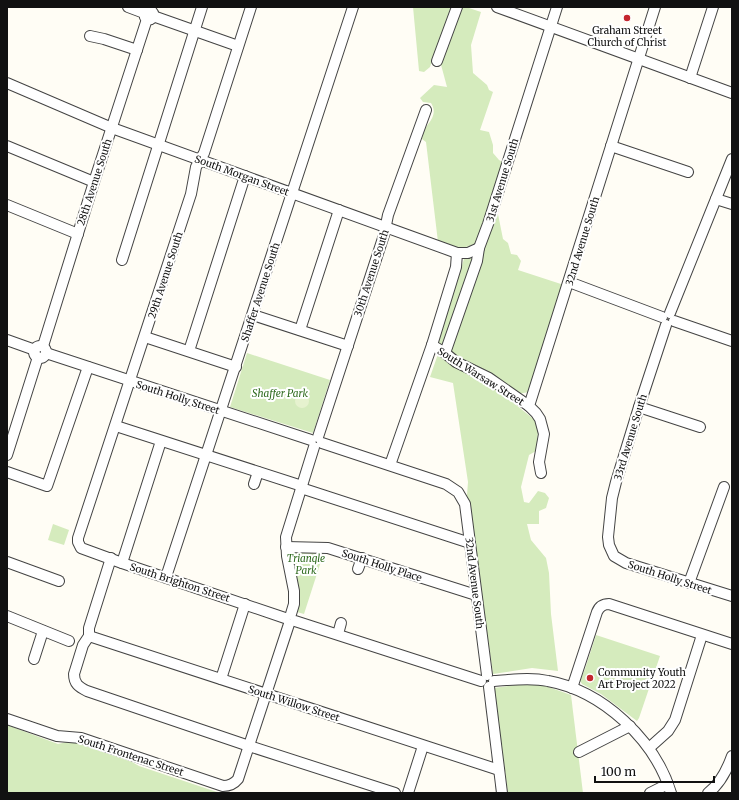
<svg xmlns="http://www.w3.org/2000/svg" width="739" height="800" font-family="Merriweather,serif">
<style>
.green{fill:#d5ebbd}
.pitch{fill:#e6f2cf}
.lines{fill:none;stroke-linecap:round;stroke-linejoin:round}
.minor-casing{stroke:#444;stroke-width:12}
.minor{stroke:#fff;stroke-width:10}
.poi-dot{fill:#c4262e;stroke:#fff;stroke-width:1.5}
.labels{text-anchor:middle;stroke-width:4;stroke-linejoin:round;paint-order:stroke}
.poi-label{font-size:10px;fill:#111;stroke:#fff}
.street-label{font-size:10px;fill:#111;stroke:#fff}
.park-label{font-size:10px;font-style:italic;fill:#2f6b1f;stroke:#fff}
</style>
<rect width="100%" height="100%" fill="#fffdf5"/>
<g class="green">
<path d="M413 7H451L430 67 424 72 419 71Z"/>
<path d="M462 7H466L481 12 471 45 473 73 487 85 489 90 493 92 480 130 489 132 493 145V153L499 160 504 163 478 242C462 251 455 248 438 242L426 142 422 139C423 136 423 132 425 129 430 121 438 114 431 103L423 102 420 98 434 85 447 87 440 61Z"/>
<path d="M497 209 503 239 508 243 511 254 517 255 521 261 518 270 564 285 529 392 518 394 455 357 451 351Z"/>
<path d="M470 257 473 260 444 348 438 341 464 259Z"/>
<path d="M247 353 330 380 313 433 230 407Z"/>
<path d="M438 354 484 379 536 421 538 432 536 451 529 455 521 487 524 502 529 503 538 491 545 493 549 498 546 508 539 511V524H527L531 540 546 558 549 573 551 614 558 671 532 668 493 674 467 495 468 482 453 383 430 377Z"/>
<path d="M53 524 69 530 64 545 48 540Z"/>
<path d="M295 551 324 552 304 614 297 612C299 593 292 574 292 555Z"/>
<path d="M596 635 660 656 639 718 637 721 601 694 582 684 580 681 585 669Z"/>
<path d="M523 684H540L571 695 583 793H508L494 688Z"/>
<path d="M7 725 58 744 71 741 132 762 139 766 220 793H7Z"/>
</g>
<circle class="pitch" cx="302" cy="401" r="7"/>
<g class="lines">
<g class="minor-casing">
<g id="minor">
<path d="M128 7 144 13"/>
<path d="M251 7 204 153 196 167 191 194 78 538V542L81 548 122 563 285 618"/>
<path d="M497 7 732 93"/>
<circle cx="149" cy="15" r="4.5"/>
<path d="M153 16 238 46"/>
<path d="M90 36 104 39 137 50"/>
<path d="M437 61 457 7"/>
<path d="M690 78 713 7"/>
<path d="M7 83 112 128 457 253H468L479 248"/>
<path d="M7 146 94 182"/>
<path d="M611 146 688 172"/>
<path d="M716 199 732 204"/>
<path d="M7 205 78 234"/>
<path d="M122 260 202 7"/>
<path d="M569 282 662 317"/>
<path d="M670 313 732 159"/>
<path d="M253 315 348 346"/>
<path d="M674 321 732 341"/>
<path d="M666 325 639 407 616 482 612 498 608 537 609 545 614 556 626 563 732 596"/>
<path d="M300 330 339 210"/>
<path d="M145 337 236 367"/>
<path d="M7 340 35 350"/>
<path d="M432 345 445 353 456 362 489 378 529 406"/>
<path d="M43 346 94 182 147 19"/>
<circle cx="40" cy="352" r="6"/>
<path d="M189 351 245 176"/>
<path d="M46 353 311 440"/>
<path d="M445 353 477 261 479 248 488 224 557 7"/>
<path d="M639 407 700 427"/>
<path d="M116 426 302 486"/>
<path d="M318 437 384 235 388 215 426 110"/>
<path d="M322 443 446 484 458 492 465 504 487 675"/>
<path d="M7 455 38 357"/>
<path d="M390 465 432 345 456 267 457 253"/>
<path d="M7 472 47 486 88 367"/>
<path d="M541 473 539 462 544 434 540 419 536 413 529 406 655 7"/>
<path d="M254 484 258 472"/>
<path d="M301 488 470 543"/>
<path d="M286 547 328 548 476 595"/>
<path d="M111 558 89 628V636L83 645 74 674C74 684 79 687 87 691L249 746 395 793"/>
<path d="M7 562 59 581"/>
<path d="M122 563 161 441"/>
<path d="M358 569 362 558"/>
<path d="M166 577 353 7"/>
<path d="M689 583 724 487"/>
<path d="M291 614 294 604V591L287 556 286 537 314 447"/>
<path d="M7 616 69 641"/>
<path d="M295 621 481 681"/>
<path d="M338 634 341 623"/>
<path d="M89 636 499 770"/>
<path d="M34 659 43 631"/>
<path d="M221 679 245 604"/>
<path d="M494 681C512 680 530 677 548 681 603 691 655 740 671 793"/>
<path d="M489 687 502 793"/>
<path d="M572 688 597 612C599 607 603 604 609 604L732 644"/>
<path d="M7 719 57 736 81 738 223 786C230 786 234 784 238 779L289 624"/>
<path d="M649 748 668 731 675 720 702 635"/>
<path d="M579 752 630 726"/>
<path d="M408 793 423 746"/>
<path d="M650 793 668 784"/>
<path d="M708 793C720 784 727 770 732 756"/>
</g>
</g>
<use href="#minor" class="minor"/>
</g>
<g class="poi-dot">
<circle cx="627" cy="18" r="4"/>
<circle cx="590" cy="678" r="4"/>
</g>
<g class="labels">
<g class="poi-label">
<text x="627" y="34">Graham Street<tspan x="627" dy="12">Church of Christ</tspan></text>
<text x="598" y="676" text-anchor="start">Community Youth<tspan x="598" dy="12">Art Project 2022</tspan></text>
</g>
<g class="street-label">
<text transform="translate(242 175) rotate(20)" y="4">South Morgan Street</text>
<text transform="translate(502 180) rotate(-73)" y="4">31st Avenue South</text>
<text transform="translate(94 182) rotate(-72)" y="4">28th Avenue South</text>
<text transform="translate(582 241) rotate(-73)" y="4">32nd Avenue South</text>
<text transform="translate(371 273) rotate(-72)" y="4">30th Avenue South</text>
<text transform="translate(165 275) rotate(-72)" y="4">29th Avenue South</text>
<text transform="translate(260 292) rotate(-72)" y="4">Shaffer Avenue South</text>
<text transform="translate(481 376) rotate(32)" y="4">South Warsaw Street</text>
<text transform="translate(178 397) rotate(18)" y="4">South Holly Street</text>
<text transform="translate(630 437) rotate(-73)" y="4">33rd Avenue South</text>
<text transform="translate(382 565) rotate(18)" y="4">South Holly Place</text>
<text transform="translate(670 577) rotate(18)" y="4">South Holly Street</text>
<text transform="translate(180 582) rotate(18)" y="4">South Brighton Street</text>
<text transform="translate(475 583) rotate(83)" y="4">32nd Avenue South</text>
<text transform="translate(294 703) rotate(18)" y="4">South Willow Street</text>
<text transform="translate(131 755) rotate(18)" y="4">South Frontenac Street</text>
</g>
<g class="park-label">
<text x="280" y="397">Shaffer Park</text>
<text x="306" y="562">Triangle<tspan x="306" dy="12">Park</tspan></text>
</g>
</g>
<rect width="739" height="800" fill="none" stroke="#111111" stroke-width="16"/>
<path d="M595 776v6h119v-6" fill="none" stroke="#111111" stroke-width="2"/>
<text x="601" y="776" font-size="12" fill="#111111" stroke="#ffffff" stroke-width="3" paint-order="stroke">100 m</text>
</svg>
